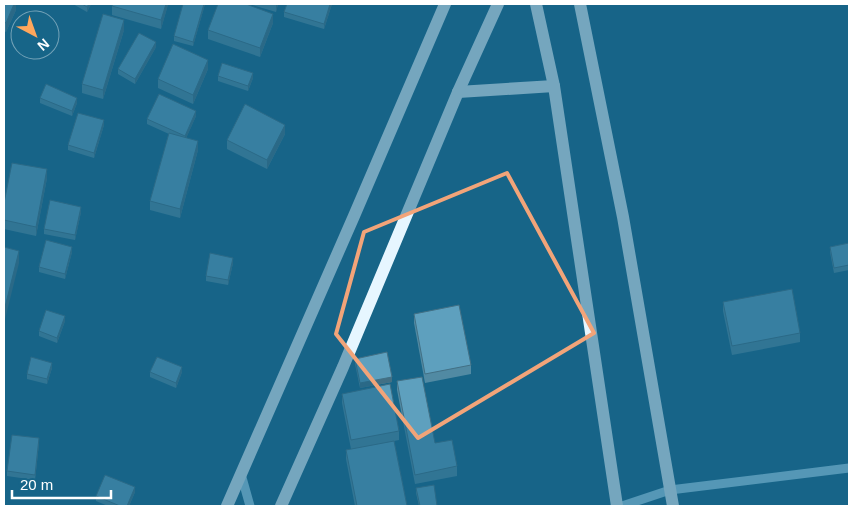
<svg xmlns="http://www.w3.org/2000/svg" width="853" height="510" font-family="Arial,sans-serif">
<style>
.lines{fill:none;stroke-linecap:round;stroke-linejoin:round}
.minor{stroke:#9fd6ee;stroke-width:9}
.major{stroke:#e6f6ff;stroke-width:12}
.wall{fill:#518aa3}
.shaded-wall{fill:#427085}
.building{fill:#5ea0be;stroke:#427085}
.marked{fill:none;stroke:#f2a479;stroke-width:4;stroke-linejoin:round}
</style>
<rect width="100%" height="100%" fill="#176588"/>
<g class="lines">
<g class="minor">
<path d="M241 474 250 506"/>
<path d="M622 506 670 490 849 468"/>
</g>
<g class="major">
<path d="M536 4 554 86 617 506"/>
<path d="M580 4 623 217 673 506"/>
<path d="M458 92 554 86"/>
<path d="M227 506 354 216 445 4"/>
<path d="M281 506 343 367 458 92 498 4"/>
</g>
</g>
<g class="wall">
<path d="M4 4H16V10L6 32 4 31Z"/>
<path d="M73 4H91L87 12Z"/>
<path d="M168 4 161 29 112 15V6Z"/>
<path d="M205 4 193 46 174 41V36Z"/>
<path d="M249 4H278L276 12Z"/>
<path d="M287 4H332L324 29 284 17V12Z"/>
<path d="M273 23 260 57 208 39V30Z"/>
<path d="M124 30 103 99 82 93V84Z"/>
<path d="M156 47 135 84 118 74V69Z"/>
<path d="M208 69 193 104 158 88V79Z"/>
<path d="M218 76 253 78 248 91 218 81Z"/>
<path d="M40 98 77 103 72 116 40 103Z"/>
<path d="M196 116 186 138 198 150 180 218 150 210V201L169 134 147 124V119Z"/>
<path d="M104 125 94 158 68 150V145Z"/>
<path d="M285 134 267 169 227 149V140Z"/>
<path d="M47 178 36 236 4 229V203Z"/>
<path d="M81 212 75 240 44 234V229Z"/>
<path d="M849 243V270L834 273 830 252V247Z"/>
<path d="M72 252 65 279 39 272V267Z"/>
<path d="M233 263 228 285 206 281V276Z"/>
<path d="M723 302 800 333V342L732 355 723 311Z"/>
<path d="M414 314 471 365V374L425 383 414 323Z"/>
<path d="M65 321 57 343 39 336V331Z"/>
<path d="M355 359 392 382 360 388 355 364Z"/>
<path d="M52 368 47 384 27 379V374Z"/>
<path d="M150 372H182L176 388 150 377Z"/>
<path d="M397 381 435 443 457 466V476L415 484 397 390Z"/>
<path d="M342 394 399 431V440L394 441 407 506H355L346 459V450L351 449 342 403Z"/>
<path d="M39 443 35 480 7 476V471Z"/>
<path d="M416 488 437 506H419L416 493Z"/>
<path d="M135 492 129 506H108L96 501V496Z"/>
</g>
<g class="shaded-wall">
<path d="M14 4H16V10L6 32V23Z"/>
<path d="M89 4H91L87 12V7Z"/>
<path d="M166 4H168V5L161 29V20Z"/>
<path d="M204 4H205L193 46V42Z"/>
<path d="M276 4H278L276 12Z"/>
<path d="M330 4H332L324 29V24Z"/>
<path d="M273 14V23L260 57V48Z"/>
<path d="M124 20V30L103 99V90Z"/>
<path d="M156 42V47L135 84V79Z"/>
<path d="M208 60V69L193 104V95Z"/>
<path d="M253 73V78L248 91V86Z"/>
<path d="M77 98V103L72 116V111Z"/>
<path d="M196 111V116L185 141V136Z"/>
<path d="M104 120V125L94 158V153Z"/>
<path d="M285 125V134L267 169V160Z"/>
<path d="M198 141V150L180 218V209Z"/>
<path d="M47 169V178L36 236V227Z"/>
<path d="M81 207V212L75 240V235Z"/>
<path d="M72 247V252L65 279V274Z"/>
<path d="M19 251V263L4 323V311Z"/>
<path d="M233 258V263L228 285V280Z"/>
<path d="M65 316V321L57 343V338Z"/>
<path d="M52 363V368L47 384V379Z"/>
<path d="M182 367V372L176 388V383Z"/>
<path d="M392 377V382L360 388V383Z"/>
<path d="M39 438V443L35 480V475Z"/>
<path d="M135 487V492L129 506H127Z"/>
</g>
<g class="building">
<path d="M4 4H14L6 23 4 22Z"/>
<path d="M82 4H89L87 7Z"/>
<path d="M113 4H166L161 20 112 6Z"/>
<path d="M183 4H204L193 42 174 36Z"/>
<path d="M218 4H246L273 14 260 48 208 30Z"/>
<path d="M287 4H330L324 24 284 12Z"/>
<path d="M103 14 124 20 103 90 82 84Z"/>
<path d="M139 33 156 42 135 79 118 69Z"/>
<path d="M173 44 208 60 193 95 158 79Z"/>
<path d="M222 63 253 73 248 86 218 76Z"/>
<path d="M46 84 77 98 72 111 40 98Z"/>
<path d="M159 94 196 111 185 136 147 119Z"/>
<path d="M245 104 285 125 267 160 227 140Z"/>
<path d="M78 113 104 120 94 153 68 145Z"/>
<path d="M169 133 198 141 180 209 150 201Z"/>
<path d="M12 163 47 169 36 227 4 220V203Z"/>
<path d="M50 200 81 207 75 235 44 229Z"/>
<path d="M46 240 72 247 65 274 39 267Z"/>
<path d="M849 243V265L834 268 830 247Z"/>
<path d="M4 247 19 251 4 311Z"/>
<path d="M210 253 233 258 228 280 206 276Z"/>
<path d="M792 289 800 333 732 346 723 302Z"/>
<path d="M459 305 471 365 425 374 414 314Z"/>
<path d="M46 310 65 316 57 338 39 331Z"/>
<path d="M387 352 392 377 360 383 355 359Z"/>
<path d="M31 357 52 363 47 379 27 374Z"/>
<path d="M157 357 182 367 176 383 150 372Z"/>
<path d="M422 377 435 443 452 440 457 466 415 475 397 381Z"/>
<path d="M390 384 399 431 351 440 342 394Z"/>
<path d="M12 435 39 438 35 475 7 471Z"/>
<path d="M394 441 407 506H357L346 450Z"/>
<path d="M105 475 135 487 127 506H120L96 496Z"/>
<path d="M434 485 437 506H420L416 488Z"/>
</g>
<path d="M0 0H853V510H0ZM507 173 594 333 418 438 336 334 364 232Z" fill="#176588" fill-opacity=".55" fill-rule="evenodd"/>
<path class="marked" d="M507 173 594 333 418 438 336 334 364 232Z"/>
<rect width="853" height="510" fill="none" stroke="#ffffff" stroke-width="10"/>
<g transform="translate(35 35) rotate(139)"><circle r="24" fill="#176588" stroke="#74a3b8"/>
<path d="M0-4L9 19L0 12L-9 19Z" fill="#ffa75c"/>
<text y="-8" font-size="14" font-weight="bold" text-anchor="middle" fill="#ffffff">N</text>
</g>
<path d="M12 490v8h99v-8" fill="none" stroke="#ffffff" stroke-width="2.5"/>
<text x="20" y="490" font-size="15" fill="#ffffff" stroke="#176588" stroke-width="4" paint-order="stroke">20 m</text>
</svg>
